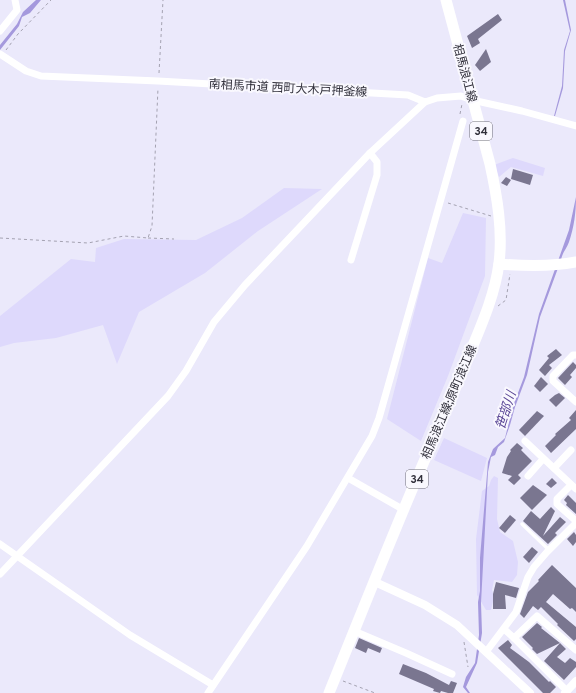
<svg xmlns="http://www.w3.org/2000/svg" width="576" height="693" font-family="Overpass,'Noto Sans JP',sans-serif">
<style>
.green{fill:#ded9fc}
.water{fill:#a599dd}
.building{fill:#7a7690}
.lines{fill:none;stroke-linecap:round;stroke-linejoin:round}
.path{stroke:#a4a2b1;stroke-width:1;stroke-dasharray:3 3;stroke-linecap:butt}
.service{stroke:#fff;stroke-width:3.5}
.minor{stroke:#fff;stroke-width:7}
.tertiary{stroke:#fff;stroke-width:8}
.primary{stroke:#fff;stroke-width:11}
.labels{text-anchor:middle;stroke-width:4;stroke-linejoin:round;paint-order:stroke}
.shield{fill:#f9f8fe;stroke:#6d6c76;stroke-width:1}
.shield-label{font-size:11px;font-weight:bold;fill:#31303b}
.street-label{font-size:12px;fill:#31303b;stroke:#f9f8fe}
.water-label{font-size:13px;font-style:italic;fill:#594595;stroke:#f9f8fe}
</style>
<rect width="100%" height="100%" fill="#ebe9fb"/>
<g class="green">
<path d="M513 158 545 168 543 176 511 167 499 177 494 165Z"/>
<path d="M284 188 322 189 258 231 205 273 139 312 117 364 103 325 56 338 14 343 0 347V316L71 259 95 262 96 248 124 239 196 240 242 218Z"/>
<path d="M463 213 486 218 485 276 448 376 421 441 387 419 428 258 442 263Z"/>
<path d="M444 438 487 458 481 481 434 460Z"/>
<path d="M494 476 498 478 497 519 500 532 513 541 518 562 517 575 512 582 494 580 492 590 494 597 491 610H486L477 595 476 539 482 491 489 486 491 480Z"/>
</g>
<g class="water">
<path d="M36 0H41L30 13 22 17 19 26 0 50V45L17 24 23 12Z"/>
<path d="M563 0H565L571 30 565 51 563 88 555 116H554L562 86 564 50 570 31Z"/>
<path d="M576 197C576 213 574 227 569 242 567 248 562 253 561 260L540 317 527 375 515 407 510 425 504 442 498 447 495 455 491 457 488 472 481 603 482 633 477 663 466 687 470 693H468L463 687 466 677 475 663 479 635 478 602 480 591V558L488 462 493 449 505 438 513 406 524 377 539 314 569 230Z"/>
</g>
<g class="building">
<path d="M498 14 502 20 478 39 480 43 472 48 467 36Z"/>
<path d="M486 49 491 62 480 71 475 65Z"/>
<path d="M513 169 533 175 530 185 511 179Z"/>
<path d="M506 177 511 180 507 186 501 183Z"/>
<path d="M556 349 562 355 549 365 552 368 545 376 539 370 549 358 547 356Z"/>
<path d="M573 362 576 365V368L570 375 572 377 565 385 558 378Z"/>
<path d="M541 377 548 384 540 392 534 386Z"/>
<path d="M559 393 565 398 556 407 549 400 555 395Z"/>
<path d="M576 410V429L551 453 545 446 556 435 555 434 571 420 569 418Z"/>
<path d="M537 411 544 416 525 436 519 430Z"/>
<path d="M517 443 523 448 521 450 532 461 518 475 521 478 514 485 508 480 512 476 502 473 507 457 511 451 510 450Z"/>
<path d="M552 478 557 483 551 488 546 484Z"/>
<path d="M533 485 547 495 532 510 520 498Z"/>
<path d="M568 495 576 503V514L566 505 567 503 564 500Z"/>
<path d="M551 507 555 511 543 536 560 517 566 522 555 533 557 535 548 544 523 521 531 511 540 519Z"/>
<path d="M510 515 516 520 505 533 499 528Z"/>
<path d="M574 532 576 535V542L573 546 567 539Z"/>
<path d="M532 547 538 552 529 563 523 557Z"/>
<path d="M552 565 576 588V612L572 608 570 609 553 594 546 602 576 627V639L574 641 557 625 558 624 541 607 538 610 533 606 524 618 520 614 528 592 539 581 538 580Z"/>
<path d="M496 582 519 588 516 598 505 595 506 609H493V594Z"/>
<path d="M537 623 542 627 541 628 560 643 537 654 532 649 533 648 522 637Z"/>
<path d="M359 638 382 648 380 653 368 648 366 653 355 648Z"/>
<path d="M508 640 512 645 510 648 529 662 549 682 550 681 556 687 550 693H543L498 648Z"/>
<path d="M560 643 566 649 557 657 565 663 570 658 576 662V667L564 680 544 661Z"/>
<path d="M403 664 426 673 449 685 451 681 457 683 453 693H448L441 691 440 693 433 691 434 689 399 674Z"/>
</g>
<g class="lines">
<g class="path">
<path d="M6 50 18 34 51 0"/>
<path d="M159 73 163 0"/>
<path d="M460 114 462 104"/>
<path d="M448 203 491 216"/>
<path d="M0 238 88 243 124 236 148 238 152 226 158 88"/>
<path d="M148 238 174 239"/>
<path d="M498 306 506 300 510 274"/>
<path d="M464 642 468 667"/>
<path d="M343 681 375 693"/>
</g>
<path class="service" d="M522 524 549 550"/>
<g class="minor">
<path d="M0 31 17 10 15 0"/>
<path d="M0 54 26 71 41 76 158 81 408 95 425 102 437 98 461 96 472 100 522 111 576 126"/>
<path d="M351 260 377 175V162L370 153"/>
<path d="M576 355H573L553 376V381L576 402"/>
<path d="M525 441 576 489"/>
<path d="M554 468 571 450"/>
<path d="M528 476 543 459"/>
<path d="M348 478 404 510"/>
<path d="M571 485 557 499V504L576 521"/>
<path d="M0 544 130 635 213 685"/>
<path d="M0 574 168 396 186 371 214 322 245 285 370 153 425 102"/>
<path d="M504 629 514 638 537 616 576 650"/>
<path d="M354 631 406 653 452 674"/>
<path d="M514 638 567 691"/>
<path d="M486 652 516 612 528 577 534 567 547 552 576 523"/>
<path d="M208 693 307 546 372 436 379 418 463 121"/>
</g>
<g class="tertiary">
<path d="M375 582 425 605 457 625 530 693"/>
<path d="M565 693 576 681"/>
</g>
<g class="primary">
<path d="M499 264C525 266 551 267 576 262"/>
<path d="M329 693C362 612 394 530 429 450 443 418 456 387 469 355 481 326 495 295 499 263 503 230 497 196 490 164L446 0"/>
</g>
</g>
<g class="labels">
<g class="shield">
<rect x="470" y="122" width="22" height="18" rx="3"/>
<rect x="406" y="470" width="22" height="18" rx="3"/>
</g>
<g class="shield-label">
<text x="481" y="135">34</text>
<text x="417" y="483">34</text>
</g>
<g class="street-label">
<text transform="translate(465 73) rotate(75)" y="4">相馬浪江線</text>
<text transform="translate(288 88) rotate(3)" y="4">南相馬市道 西町大木戸押釜線</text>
<text transform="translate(449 402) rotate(-67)" y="4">相馬浪江線;原町浪江線</text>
</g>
<g class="water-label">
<text transform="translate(505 410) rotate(-72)" y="5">笹部川</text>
</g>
</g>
</svg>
